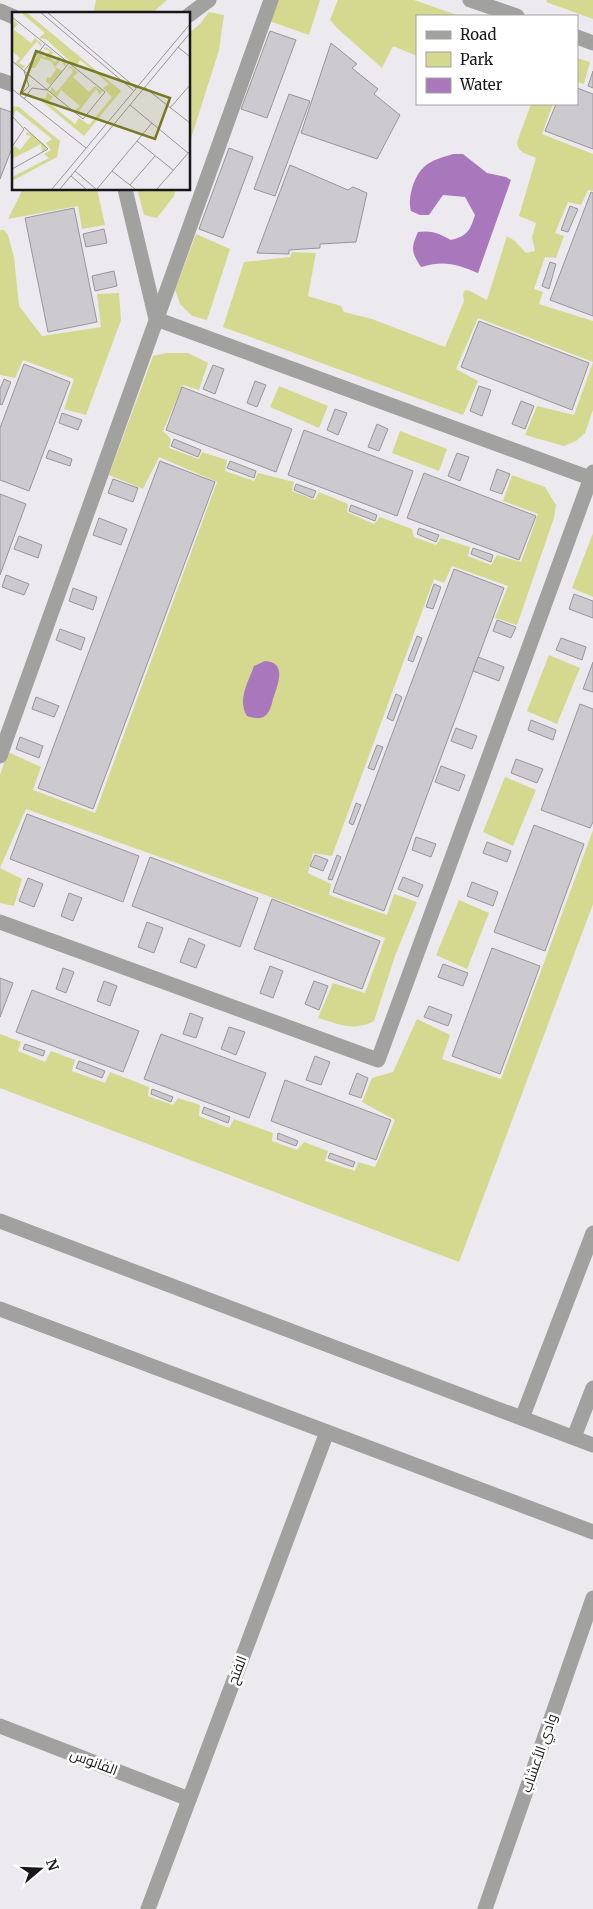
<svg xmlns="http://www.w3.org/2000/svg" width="593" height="1909" font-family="Merriweather,Cairo,serif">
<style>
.green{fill:#d5d990}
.water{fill:#a877bc}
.building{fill:#cccace;stroke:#989699}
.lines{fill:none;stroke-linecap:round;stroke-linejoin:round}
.minor{stroke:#a1a2a0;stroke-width:15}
.labels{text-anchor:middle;stroke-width:5;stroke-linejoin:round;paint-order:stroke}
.street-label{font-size:14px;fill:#171618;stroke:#fff}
.inset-road{fill:none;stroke:#979598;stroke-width:1}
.view{fill:#787a22;fill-opacity:0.15;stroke:#787a22;stroke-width:2.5}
.inset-edge{fill:none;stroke:#171618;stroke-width:2.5}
</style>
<rect width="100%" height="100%" fill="#eceaee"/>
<g class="green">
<path d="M96 0H167L151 14H93Z"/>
<path d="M277 0H320L309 35 269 21Z"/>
<path d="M338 0H414L460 16H417V56L393 46 382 68 338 29 330 20Z"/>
<path d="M547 0H593V19L546 2Z"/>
<path d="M209 12 224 15 219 50 189 145V33L200 24Z"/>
<path d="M577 58 590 62 584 84 577 82Z"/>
<path d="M531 104H553L542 134 593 154V191L588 190 581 205 568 202 555 233 564 236 556 258 545 257 534 289 543 292 539 304 593 321V410L585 433 576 441 564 446 525 435 537 406 574 415 593 362 478 318 456 369 478 381 463 415 223 327 244 262 290 257 292 252 316 253 308 296 341 306 344 312 372 319 445 347 464 301 463 294 465 290 470 291 487 300 507 236 515 241 526 253 535 251 532 237 536 223 519 216 536 158C528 154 517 153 517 142Z"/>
<path d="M23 189H97L105 225 82 229 78 206 8 219Z"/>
<path d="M137 189H176L174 196 157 218 144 215Z"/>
<path d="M0 230H4L8 235 14 257 19 306 42 336 101 327 97 294 119 293 121 320 86 415 64 409 74 379 23 360 15 378 0 375Z"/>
<path d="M196 234 230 249 207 320 192 316 180 304 175 290Z"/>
<path d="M166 353H188L208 363 199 390 183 385 163 431 171 439 169 448 199 459 202 452 227 460 225 471 254 481 258 473 294 482 292 491 315 500 319 492 348 504 347 512 374 524 380 517 412 529 414 537 436 545 441 538 470 547 468 556 491 565 497 555 521 562 538 514 503 501 512 475 545 487 556 505 554 518 517 625 495 618 508 586 452 566 444 583 434 579 332 856 313 853 308 873 331 884 329 895 387 915 394 894 417 902 395 956 374 1021C352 1032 340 1024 318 1018L333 983 365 993 385 938 26 809 0 868 22 879 14 906 0 903V775L8 752 41 767 33 790 95 813 217 482 159 457 143 489 109 475 153 356Z"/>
<path d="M279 386 328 406 319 428 270 407Z"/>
<path d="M400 431 447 449 439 471 392 453Z"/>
<path d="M593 533V597L572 588Z"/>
<path d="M549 655 580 668 557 724 527 711Z"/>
<path d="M505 777 536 790 513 846 483 832Z"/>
<path d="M593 830V904L459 1262 0 1088V1034L21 1042 18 1051 45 1062 51 1051 75 1060 72 1071 105 1083 110 1072 149 1087 148 1096 173 1105 178 1098 200 1105 199 1116 229 1128 234 1119 273 1133 272 1141 297 1150 304 1142 328 1151 325 1161 355 1171 358 1162 375 1167 395 1120 362 1102 372 1078 393 1072 417 1019 450 1035 442 1059 501 1079Z"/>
<path d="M459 900 489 913 467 969 436 955Z"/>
</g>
<g class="water">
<path d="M453 154H463L487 173 506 177 511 180 478 273C456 264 445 260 421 267 411 252 411 248 418 232 431 230 439 233 451 240 467 236 470 231 475 215L465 197 443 195 429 215H420L411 211C407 198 414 176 424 167 431 160 444 157 453 154Z"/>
<path d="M265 661C287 662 278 684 274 696 272 701 271 711 266 715 261 720 253 718 247 716 237 700 248 683 254 666Z"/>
</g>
<g class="building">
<path d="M270 31 296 40 267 118 241 109Z"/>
<path d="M331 43 357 64 352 68 378 89 374 94 400 115 377 159 301 133Z"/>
<path d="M593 71V88L588 86Z"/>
<path d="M577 88 593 94V149L545 131 556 104H577Z"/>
<path d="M289 94 310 101 275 196 254 189Z"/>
<path d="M0 108 14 113V143L0 179Z"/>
<path d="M229 148 253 157 223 238 199 229Z"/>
<path d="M290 165 348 190 353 187 367 193 356 242 320 244V248L289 250V254L257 253Z"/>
<path d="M591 192 593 193V316L550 300Z"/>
<path d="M570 206 578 209 568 232 561 230Z"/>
<path d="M74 208 97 322 48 332 25 218Z"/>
<path d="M104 229 107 243 86 247 83 234Z"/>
<path d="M550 262 556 264 549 289 542 286Z"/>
<path d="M114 271 117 286 95 291 92 276Z"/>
<path d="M479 321 589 363 572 410 461 367Z"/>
<path d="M24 364 70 382 29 491 0 480V428Z"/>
<path d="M213 365 224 369 215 394 203 389Z"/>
<path d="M4 379 11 382 2 405 0 404V389Z"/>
<path d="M255 381 266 385 257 407 247 403Z"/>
<path d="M479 386 491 390 482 416 470 411Z"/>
<path d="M182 387 292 429 276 472 166 430Z"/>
<path d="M521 401 534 406 525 429 512 424Z"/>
<path d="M335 409 347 413 338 435 327 430Z"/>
<path d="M62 413 82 420 78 430 59 423Z"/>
<path d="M377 424 388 429 379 451 368 447Z"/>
<path d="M304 430 413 471 397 516 288 475Z"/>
<path d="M174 439 201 450 198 457 171 446Z"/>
<path d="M49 450 72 459 70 466 46 458Z"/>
<path d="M457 453 469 457 460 481 448 476Z"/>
<path d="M160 461 215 482 93 809 38 788Z"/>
<path d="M230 461 256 471 254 478 227 468Z"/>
<path d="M497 469 510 474 502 494 490 490Z"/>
<path d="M424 473 536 516 519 560 407 518Z"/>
<path d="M113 479 138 488 133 502 108 493Z"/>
<path d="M296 484 316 491 313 498 294 490Z"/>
<path d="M0 494 26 504 0 575Z"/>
<path d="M351 505 377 515 375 521 349 511Z"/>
<path d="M99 518 127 529 121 545 93 535Z"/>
<path d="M419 528 439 535 436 542 417 534Z"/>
<path d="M19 536 42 545 38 558 14 549Z"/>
<path d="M473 548 493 555 491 562 471 554Z"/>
<path d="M454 569 504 588 384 911 333 892Z"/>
<path d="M6 575 29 584 24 595 2 587Z"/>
<path d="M434 584 441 587 433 609 426 607Z"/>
<path d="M73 588 97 597 93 610 69 601Z"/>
<path d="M574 594 593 601V618L569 609Z"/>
<path d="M497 620 516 627 511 638 493 631Z"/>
<path d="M60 629 85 638 81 650 56 640Z"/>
<path d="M417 636 422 638 413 662 408 660Z"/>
<path d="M561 638 586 647 582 660 556 650Z"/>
<path d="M478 657 504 667 499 681 473 671Z"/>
<path d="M593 662V692L583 689Z"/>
<path d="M396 694 402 697 393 721 387 718Z"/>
<path d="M36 697 59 706 54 717 32 709Z"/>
<path d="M580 704 593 709V822L590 828 541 810Z"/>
<path d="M531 720 556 730 553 740 528 730Z"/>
<path d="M456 728 477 736 472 749 451 741Z"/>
<path d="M20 737 43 746 39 758 16 749Z"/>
<path d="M377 745 383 747 374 770 368 768Z"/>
<path d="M516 759 543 769 537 783 511 773Z"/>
<path d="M441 766 465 775 459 791 435 782Z"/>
<path d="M356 803 361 805 353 825 349 823Z"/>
<path d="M27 814 139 856 123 902 10 859Z"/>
<path d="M534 825 584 844 545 951 494 932Z"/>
<path d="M416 837 436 844 431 857 412 850Z"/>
<path d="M487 842 511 851 507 862 483 853Z"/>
<path d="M315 855 328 860 323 871 310 866Z"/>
<path d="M337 855 341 857 332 880 328 879Z"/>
<path d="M150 857 258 898 240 947 132 906Z"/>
<path d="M403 877 423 885 418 897 398 889Z"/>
<path d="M28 878 43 884 34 907 19 901Z"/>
<path d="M472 882 498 892 493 906 467 896Z"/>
<path d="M69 893 82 898 73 921 61 916Z"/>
<path d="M272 899 380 941 362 989 254 949Z"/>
<path d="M147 922 163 928 154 953 138 947Z"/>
<path d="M189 938 205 945 196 968 180 962Z"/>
<path d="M492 948 540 966 500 1074 452 1056Z"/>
<path d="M443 964 468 973 463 986 438 977Z"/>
<path d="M270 966 283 971 273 998 260 993Z"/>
<path d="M63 968 74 972 66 993 56 989Z"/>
<path d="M0 978 13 983 0 1017Z"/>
<path d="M104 981 117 986 110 1006 97 1001Z"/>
<path d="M314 981 328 986 319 1010 305 1004Z"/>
<path d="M32 990 139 1031 123 1072 16 1032Z"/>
<path d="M429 1006 452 1015 448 1026 424 1017Z"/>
<path d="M190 1013 203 1018 196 1038 183 1034Z"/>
<path d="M229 1027 245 1032 236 1055 221 1049Z"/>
<path d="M161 1034 266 1073 249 1118 144 1079Z"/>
<path d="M25 1044 45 1051 43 1056 23 1049Z"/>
<path d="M315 1056 330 1062 321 1085 306 1080Z"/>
<path d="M79 1061 105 1071 102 1078 76 1068Z"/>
<path d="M357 1073 368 1078 361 1098 349 1094Z"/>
<path d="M285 1080 391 1120 376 1160 271 1121Z"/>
<path d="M152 1089 173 1097 171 1102 151 1094Z"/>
<path d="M204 1107 230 1117 228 1123 202 1113Z"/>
<path d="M278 1133 298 1141 296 1146 277 1139Z"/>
<path d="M330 1153 355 1162 353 1167 328 1158Z"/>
</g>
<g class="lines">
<g class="minor">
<path d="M470 0 517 16"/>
<path d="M0 11 14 17"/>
<path d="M189 15 209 0"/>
<path d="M577 37 593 43"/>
<path d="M0 80 14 85"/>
<path d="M125 189 156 319 590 478"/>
<path d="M0 756 271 0"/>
<path d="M0 922 378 1060 593 472"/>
<path d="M0 1221 593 1445"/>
<path d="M0 1309 593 1532"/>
<path d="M522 1418 593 1233"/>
<path d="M574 1437 593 1388"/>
<path d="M0 1726 189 1799"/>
<path d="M148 1909 327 1432"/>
<path d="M485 1909 593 1598"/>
</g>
</g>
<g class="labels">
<g class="street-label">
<text transform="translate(237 1670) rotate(-69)" y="5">الفتح</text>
<text transform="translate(539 1753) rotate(-71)" y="5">وادي الأعشاب</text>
<text transform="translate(94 1762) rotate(21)" y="5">الفانوس</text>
</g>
</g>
<g transform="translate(12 12)">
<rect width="178" height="178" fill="#eceaee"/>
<path d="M8 0H14L109 79 72 124 26 86H34L35 80 41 85 36 90 63 112 67 106 77 113 100 85 91 76 97 72 68 48 64 55 34 27 27 26 33 21ZM0 7 6 12 1 17 9 23 19 31 23 26 30 32 29 35 25 29 7 51 13 54 11 57 3 51 8 46 0 39ZM34 35 42 41 37 44 41 49 44 50 46 44 54 51 53 55 49 48 43 55 50 59 38 73 34 70 35 65 38 66 44 58 40 50 29 46 23 56H16L28 41 32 46 38 39 31 37ZM58 54 66 60 61 65 77 80 83 74 90 79 88 83 84 77 67 99 73 102 71 104 62 99 68 94 49 78 45 85 38 79 40 75 44 80 48 76 61 60 59 56 55 57ZM0 94 7 95 48 129 45 145 0 169V165L37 146 32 142 39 138 34 131 40 127 4 98 1 105ZM14 120 18 121 34 134V137L30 140 29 132 0 147V137L3 134 8 138 19 124 14 123Z" fill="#d5d990"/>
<path class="inset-road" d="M28 0 121 78M35 0 124 76M0 5 93 80 71 107 0 49M166 35 178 45M132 75 178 111M0 77 74 136M8 83 17 74 12 59 33 32M12 87 20 76 35 78 57 51M118 93 176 141M158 96 178 73M0 104 12 117 0 135M125 129 161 158M0 157 36 137 12 115M63 159 84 177M100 159 123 177M59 164 74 177M118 173 143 144M40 177 178 12M48 177 178 21M85 177 140 111M145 177 178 139"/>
<path class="view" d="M24 39 158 86 143 127 9 81Z"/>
<rect width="178" height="178" class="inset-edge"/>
</g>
<rect x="416" y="15" width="162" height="90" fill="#ffffff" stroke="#a2a2a3"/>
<rect x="426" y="31" width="25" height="8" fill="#a1a2a0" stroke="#a2a2a3"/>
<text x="460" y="40" font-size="15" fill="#171618">Road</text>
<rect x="426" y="52" width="25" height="15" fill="#d5d990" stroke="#a2a2a3"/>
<text x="460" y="65" font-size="15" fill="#171618">Park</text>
<rect x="426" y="78" width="25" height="15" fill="#a877bc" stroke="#a2a2a3"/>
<text x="460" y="90" font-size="15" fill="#171618">Water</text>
<g transform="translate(40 1869) rotate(71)" stroke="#ffffff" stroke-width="4" paint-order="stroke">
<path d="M0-4L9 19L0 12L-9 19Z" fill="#171618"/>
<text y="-8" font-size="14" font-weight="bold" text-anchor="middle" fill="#171618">N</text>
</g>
</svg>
